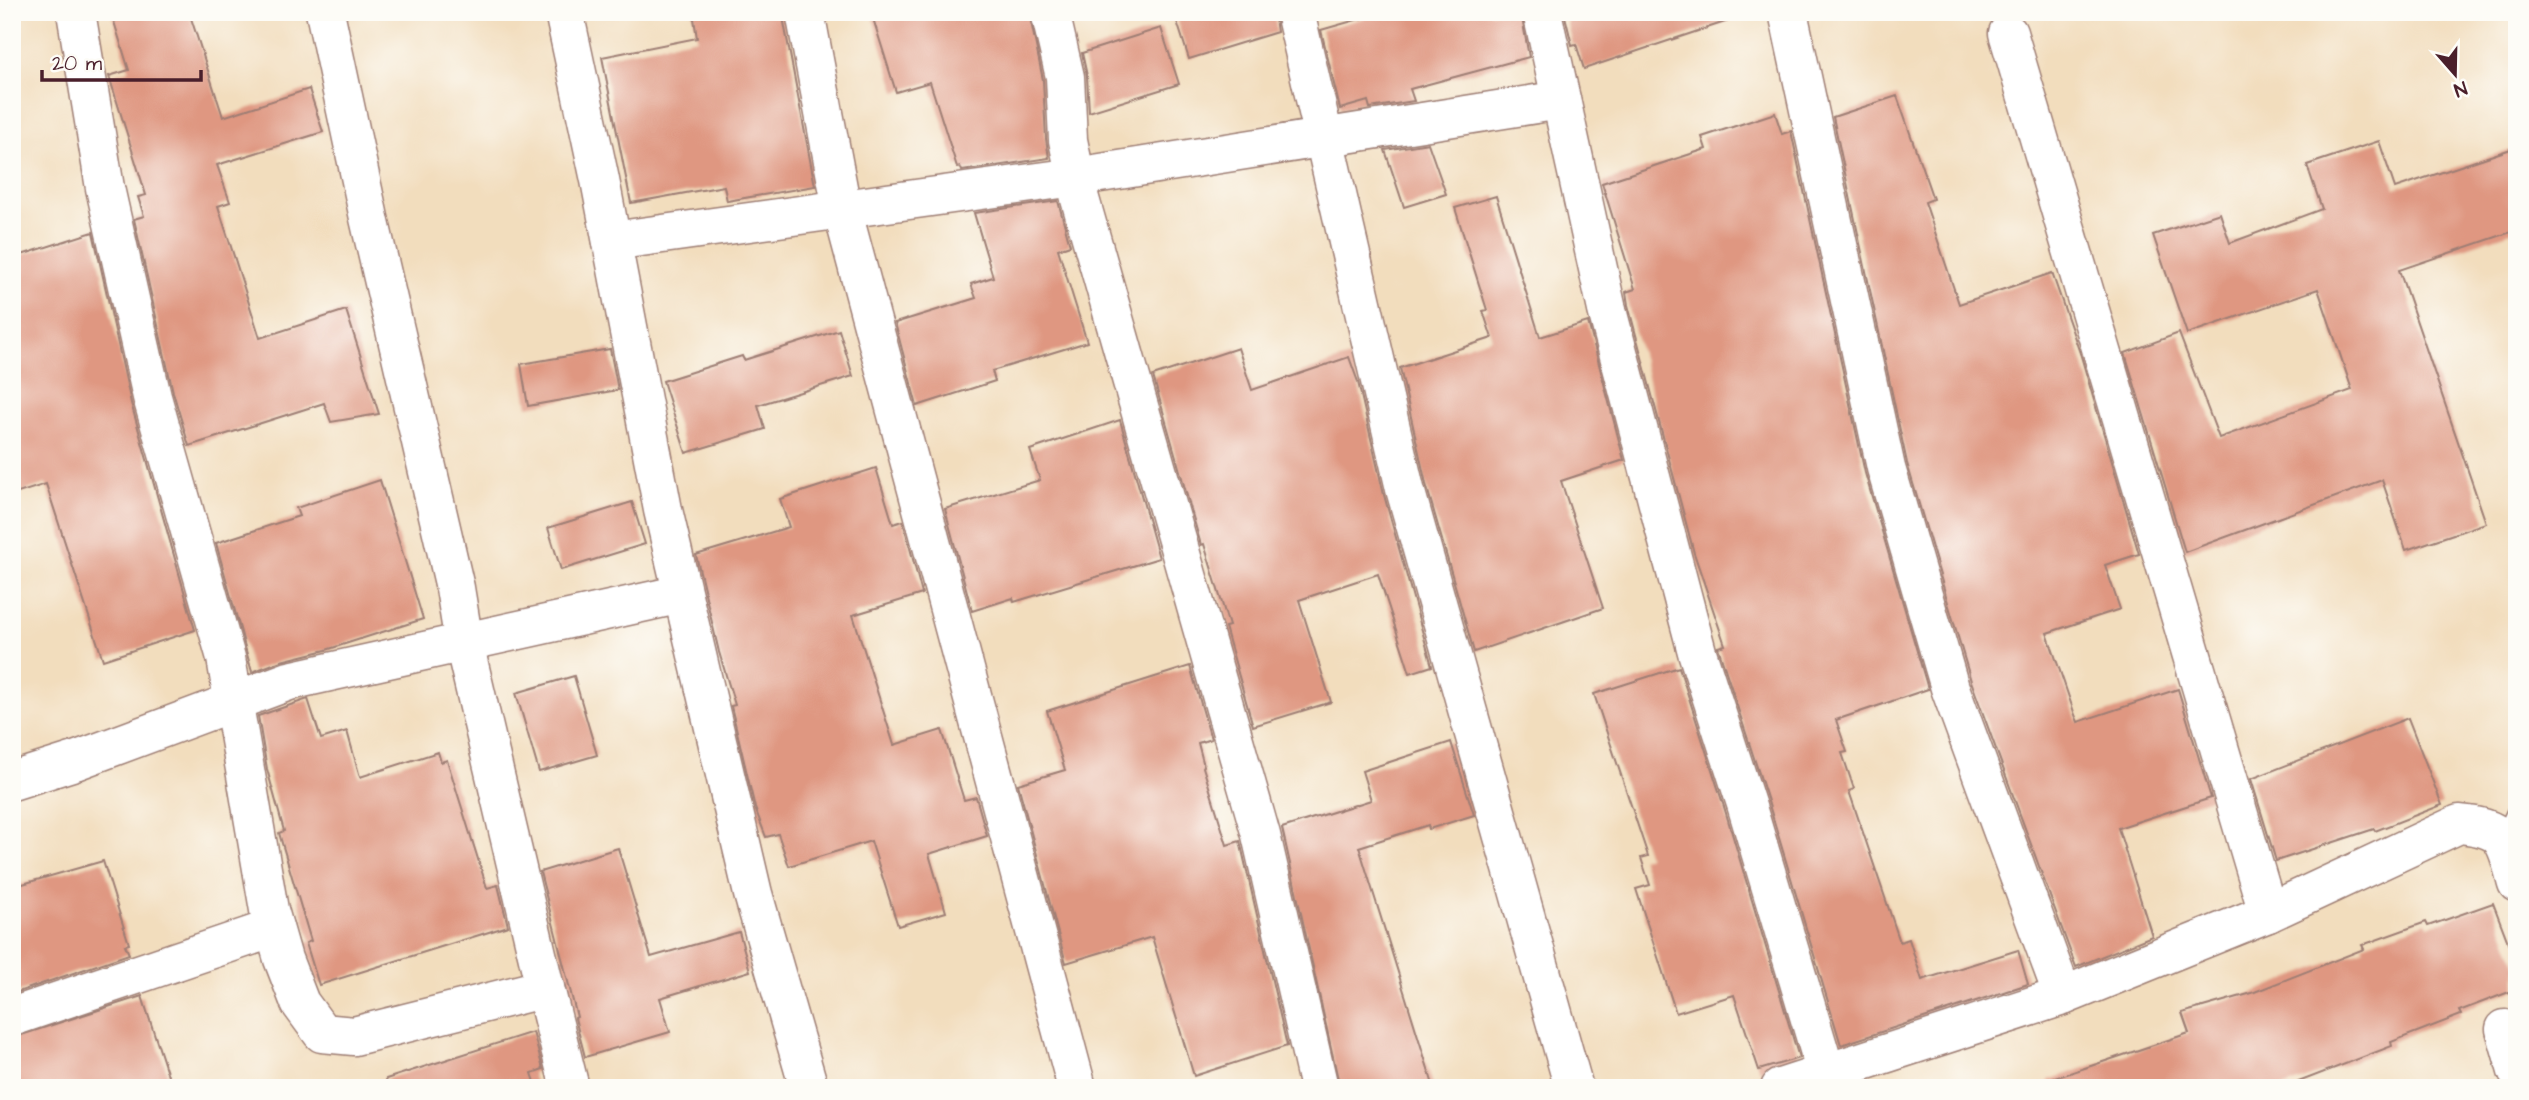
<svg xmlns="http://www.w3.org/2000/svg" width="2529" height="1100" font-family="'Architects Daughter',sans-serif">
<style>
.building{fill:#df9781}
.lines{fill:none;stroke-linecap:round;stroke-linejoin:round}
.service-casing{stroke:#9e7e74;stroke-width:24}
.minor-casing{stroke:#9e7e74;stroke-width:41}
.service{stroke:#fff;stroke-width:21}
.minor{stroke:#fff;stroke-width:38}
</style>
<rect width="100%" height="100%" fill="#fdfcf7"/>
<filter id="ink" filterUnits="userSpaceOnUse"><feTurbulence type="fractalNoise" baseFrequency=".0143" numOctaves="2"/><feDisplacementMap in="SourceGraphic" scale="14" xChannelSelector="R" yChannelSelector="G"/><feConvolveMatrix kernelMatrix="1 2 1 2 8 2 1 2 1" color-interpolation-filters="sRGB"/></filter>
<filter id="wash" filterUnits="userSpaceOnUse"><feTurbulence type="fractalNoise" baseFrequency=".00686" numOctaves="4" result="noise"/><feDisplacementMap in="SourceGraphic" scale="28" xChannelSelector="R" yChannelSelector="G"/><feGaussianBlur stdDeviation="1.57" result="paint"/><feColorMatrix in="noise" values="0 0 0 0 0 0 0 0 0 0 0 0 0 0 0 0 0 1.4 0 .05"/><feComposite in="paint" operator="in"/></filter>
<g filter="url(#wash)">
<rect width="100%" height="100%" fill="#f2ddbd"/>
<g id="blocks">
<g class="building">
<path d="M111 12H189L223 117 309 89 323 132 217 165 230 202 218 206 260 338 346 310 379 414 331 422 324 403 189 446 173 392 134 219 144 216 138 197 146 195 109 76 129 70Z"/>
<path d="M693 12H782L815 186 727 201 724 186 631 203 602 57 697 38Z"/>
<path d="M871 12H1029L1043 80 1046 139 1049 158 962 171 960 166 957 167 930 82 896 92Z"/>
<path d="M1174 12H1274L1277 32 1189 59Z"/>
<path d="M1384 12H1521L1529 57 1410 89 1414 101 1370 108 1368 101 1340 109 1321 30Z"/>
<path d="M1564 12H1730L1731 20 1584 69 1576 44 1572 45Z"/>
<path d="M1161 28 1179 84 1089 112 1087 76 1082 53Z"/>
<path d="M1897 96 1933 199 1925 202 1959 304 2052 273 2081 356 2139 554 2105 565 2120 609 2047 633 2075 715 2078 722 2178 689 2211 798 2118 828 2152 936 2076 967 1971 681 1907 463 1833 117Z"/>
<path d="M1775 113 1782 134 1791 131 1865 473 1928 689 1836 720 1847 752 1842 753 1854 789 1849 791 1900 942 1909 939 1922 980 2018 950 2028 984 1841 1045 1767 798 1718 647 1725 645 1694 553 1628 305 1626 292 1635 289 1602 183 1706 149 1702 137Z"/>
<path d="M2379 141 2395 188 2517 147V230L2399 270 2486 523 2406 550 2382 480 2185 552 2125 353 2179 333 2219 438 2352 390 2318 289 2187 334 2153 235 2220 213 2230 243 2322 209 2307 165Z"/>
<path d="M1428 143 1446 194 1404 207 1385 150Z"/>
<path d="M1496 196 1540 337 1588 322 1624 460 1561 481 1603 608 1474 652 1426 484 1400 368 1492 338 1483 311 1487 310 1455 208Z"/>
<path d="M1058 201 1070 245 1058 249 1087 342 992 371 995 381 917 406 895 323 976 298 971 284 993 277 974 213Z"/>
<path d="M93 232 131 403 195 630 103 660 46 484 12 495V258Z"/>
<path d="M839 330 853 376 758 405 765 429 686 453 663 381 742 356 744 360Z"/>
<path d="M1238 348 1252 390 1349 357 1358 382 1384 495 1432 666 1410 673 1378 574 1299 600 1331 702 1253 726 1225 627 1229 626 1204 544 1201 545 1153 376Z"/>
<path d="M610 349 618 390 528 406 521 364Z"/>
<path d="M1120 420 1159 558 1014 602 1013 598 972 611 945 509 1040 480 1030 450Z"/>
<path d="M876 468 893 524 903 521 922 594 853 615 894 745 942 730 964 800 976 797 987 836 929 854 946 912 898 926 871 841 789 866 778 834 766 837 755 808 731 706 735 705 719 652 696 555 789 527 780 499Z"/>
<path d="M380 480 423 619 326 650 281 661 252 672 216 543 299 516 296 508Z"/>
<path d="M632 502 645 544 561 570 548 528Z"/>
<path d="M1190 666 1211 739 1198 743 1204 766 1203 767 1227 845 1240 841 1287 1046 1194 1076 1152 937 1066 963 1018 784 1065 770 1047 711Z"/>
<path d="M1679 667 1725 810 1799 1058 1759 1070 1734 995 1676 1013 1636 889 1650 885 1641 858 1648 856 1594 694Z"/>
<path d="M574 676 597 755 539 772 516 693Z"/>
<path d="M308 699 321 739 347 731 360 777 438 752 441 762 447 760 487 888 498 885 508 926 319 985 306 943 311 941 279 833 284 831 267 769 258 716Z"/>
<path d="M2408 718 2442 805 2375 831 2374 829 2276 861 2251 779Z"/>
<path d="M1451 742 1474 815 1429 829 1428 825 1359 847 1434 1088H1340L1282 828 1371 800 1362 771Z"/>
<path d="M618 848 651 957 739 932 750 971 660 998 670 1032 585 1057 575 1018 577 1017 540 872Z"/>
<path d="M103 861 129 944 125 945 129 954 12 994V887Z"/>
<path d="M2493 903 2517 966V989L2459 1011 2461 1015 2391 1042 2392 1046 2283 1088H2050L2049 1080 2189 1033 2182 1013 2252 993 2364 949 2362 945 2426 922 2428 926Z"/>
<path d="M142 996 172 1088H12V1038Z"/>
<path d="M533 1032 543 1069 532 1073 537 1088H388L386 1079Z"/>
</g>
</g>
</g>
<g filter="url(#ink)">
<use href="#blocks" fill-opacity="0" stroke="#9e7e74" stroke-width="2"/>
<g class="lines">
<g class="service-casing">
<path id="service" d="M2504 841 2517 814"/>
</g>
<g class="minor-casing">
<g id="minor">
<path d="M76 12 105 188 152 397 226 658 269 910 283 959 300 1003 322 1033 354 1036 545 988 570 1088"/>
<path d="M325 12 369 218 455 588 464 643 545 988"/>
<path d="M564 12 600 180 663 510 753 894 809 1088"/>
<path d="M805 12 842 209 1077 1088"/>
<path d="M1050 12 1065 77 1068 140 1080 199 1261 835 1319 1088"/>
<path d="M1295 12 1405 489 1574 1088"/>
<path d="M1542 12 1607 310 1697 652 1746 804 1826 1073"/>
<path d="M1788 12 1886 468 1950 688 2063 996"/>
<path d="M2008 33 2268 913"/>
<path d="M612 241 1075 177 1561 100"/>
<path d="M12 781 75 761 289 681 682 594"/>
<path d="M12 1017 274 928"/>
<path d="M2505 1029 2517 1071"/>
<path d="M1780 1088 2063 996 2268 913 2459 824C2506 828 2505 840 2517 883"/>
</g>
</g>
<use href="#service" class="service"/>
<use href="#minor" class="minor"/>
</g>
</g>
<rect width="2529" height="1100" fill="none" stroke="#fdfcf7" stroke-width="42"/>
<g transform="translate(2455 74) rotate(160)" stroke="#fdfcf7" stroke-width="5" paint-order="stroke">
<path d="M0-5L12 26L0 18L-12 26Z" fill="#4a1f2b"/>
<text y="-10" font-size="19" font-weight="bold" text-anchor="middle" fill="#4a1f2b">N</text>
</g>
<path d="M42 70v10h159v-10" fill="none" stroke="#4a1f2b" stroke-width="3.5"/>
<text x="52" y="70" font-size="21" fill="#4a1f2b" stroke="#fdfcf7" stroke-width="5" paint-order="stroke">20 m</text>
</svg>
